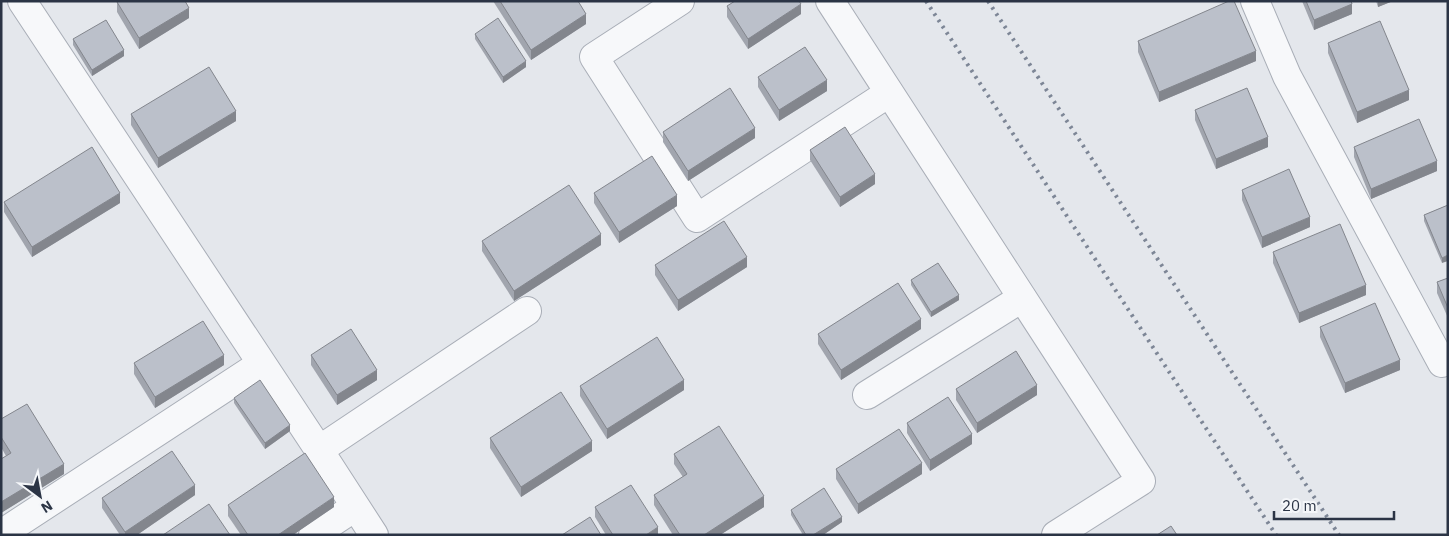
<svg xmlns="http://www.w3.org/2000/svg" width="1449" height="536" font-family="'IBM Plex Sans',sans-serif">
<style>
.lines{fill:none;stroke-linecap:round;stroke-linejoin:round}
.minor-casing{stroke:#a9aeb7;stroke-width:30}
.minor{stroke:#f7f8fa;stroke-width:28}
.rail{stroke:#7d8696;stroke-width:4;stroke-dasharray:2.5 5;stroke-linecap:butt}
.wall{fill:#a1a5ae}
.shaded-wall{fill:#83868d}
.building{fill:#bbc0ca;stroke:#83868d}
</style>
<rect width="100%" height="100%" fill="#e4e7ec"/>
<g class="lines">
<g class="minor-casing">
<g id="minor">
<path d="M22 1 319 450 374 535"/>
<path d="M680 1 594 57 697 218 889 93"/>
<path d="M830 1 1141 481 1056 535"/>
<path d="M1255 1 1287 76 1442 363"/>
<path d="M867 395 1022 298"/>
<path d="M319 450 527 311"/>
<path d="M1 534 261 364"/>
<path d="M313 535 355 507"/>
</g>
</g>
<use href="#minor" class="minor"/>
<g class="rail">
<path d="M926 1 1276 535"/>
<path d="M988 1 1339 535"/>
</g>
</g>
<g class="wall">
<path d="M493 1H578L586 24 531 60Z"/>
<path d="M1302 1H1351L1352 14 1314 30Z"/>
<path d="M1376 1H1393L1378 7Z"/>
<path d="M117 2 189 18 139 49 117 12Z"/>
<path d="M727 6 801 14 748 49 727 17Z"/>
<path d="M475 34 526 67 503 83 475 39Z"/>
<path d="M73 39 124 56 92 76 73 45Z"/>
<path d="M1138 41 1256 61 1159 102 1138 52Z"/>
<path d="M1328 43 1409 100 1357 123 1328 53Z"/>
<path d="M758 77 827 91 779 121 758 87Z"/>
<path d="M1195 110 1268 147 1216 169 1195 120Z"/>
<path d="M131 114 236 121 158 168 131 125Z"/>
<path d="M663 132 755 138 688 181 663 142Z"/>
<path d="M1354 147 1437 171 1371 199 1354 157Z"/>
<path d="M810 150 875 184 840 207 810 160Z"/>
<path d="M1242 190 1310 227 1262 248 1242 200Z"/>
<path d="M594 193 677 206 619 243 594 203Z"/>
<path d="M4 202 120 203 32 257 4 212Z"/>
<path d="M1448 205 1442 263 1424 221V215Z"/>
<path d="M482 241 601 245 514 301 482 251Z"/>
<path d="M1273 252 1366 295 1299 323 1273 263Z"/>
<path d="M655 265 747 267 678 311 655 275Z"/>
<path d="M1448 278V318L1437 293V282Z"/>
<path d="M911 280 959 300 931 317 911 285Z"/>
<path d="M1320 327 1400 370 1345 393 1320 337Z"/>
<path d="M921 329 841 380 818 344V334Z"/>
<path d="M311 355 377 380 337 405 311 365Z"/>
<path d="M134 363 224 365 155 408 134 374Z"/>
<path d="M580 386 684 390 607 439 580 396Z"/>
<path d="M956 389 1037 395 977 433 956 400Z"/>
<path d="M234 398 290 431 265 449 234 403Z"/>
<path d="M1 419 64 474 1 513V459L6 456 1 447Z"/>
<path d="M907 423 972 444 930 471 907 433Z"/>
<path d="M490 438 592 451 521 497 490 448Z"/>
<path d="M674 454 764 507 720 535H673L654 505V495L683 477 674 464Z"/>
<path d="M836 469 922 474 858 514 836 479Z"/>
<path d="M195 495 137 535H120L102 508V498Z"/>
<path d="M228 505 334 507 293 535H241L228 516Z"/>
<path d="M595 507 658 535H606L595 517Z"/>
<path d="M791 510 842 522 823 535H803L791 515Z"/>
</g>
<g class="shaded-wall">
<path d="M1378 1H1393L1378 7Z"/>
<path d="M801 4V14L748 49V39Z"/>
<path d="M1352 4V14L1314 30V20Z"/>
<path d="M189 8V18L139 49V38Z"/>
<path d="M586 14V24L531 60V50Z"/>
<path d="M124 50V56L92 76V70Z"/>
<path d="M1256 51V61L1159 102V92Z"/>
<path d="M526 61V67L503 83V77Z"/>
<path d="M827 80V91L779 121V110Z"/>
<path d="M1409 90V100L1357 123V112Z"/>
<path d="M236 111V121L158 168V158Z"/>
<path d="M755 128V138L688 181V171Z"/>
<path d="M1268 137V147L1216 169V159Z"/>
<path d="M1437 161V171L1371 199V189Z"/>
<path d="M875 174V184L840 207V197Z"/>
<path d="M120 193V203L32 257V247Z"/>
<path d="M677 195V206L619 243V232Z"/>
<path d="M1310 217V227L1262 248V237Z"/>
<path d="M601 234V245L514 301V291Z"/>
<path d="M1448 255V261L1442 263V258Z"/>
<path d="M747 257V267L678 311V300Z"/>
<path d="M1366 285V295L1299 323V313Z"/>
<path d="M959 295V300L931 317V312Z"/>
<path d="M921 319V329L841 380V370Z"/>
<path d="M224 355V365L155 408V397Z"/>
<path d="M1400 360V370L1345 393V383Z"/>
<path d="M377 370V380L337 405V395Z"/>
<path d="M684 380V390L607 439V429Z"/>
<path d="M1037 385V395L977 433V423Z"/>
<path d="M290 425V431L265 449V443Z"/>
<path d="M972 434V444L930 471V460Z"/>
<path d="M592 441V451L521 497V487Z"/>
<path d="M922 463V474L858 514V504Z"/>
<path d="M64 464V474L1 513V502Z"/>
<path d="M195 485V495L137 535H125V532Z"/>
<path d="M764 496V507L720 535H704Z"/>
<path d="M334 497V507L293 535H278Z"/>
<path d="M842 517V522L823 535H813Z"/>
<path d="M658 527V535H646Z"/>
</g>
<g class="building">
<path d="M118 1H185L189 8 139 38 117 2Z"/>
<path d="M500 1H578L586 14 531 50Z"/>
<path d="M735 1H799L801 4 748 39 727 6Z"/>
<path d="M1229 1H1234L1256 51 1159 92 1138 41Z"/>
<path d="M1306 1H1351L1352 4 1314 20Z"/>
<path d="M498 18 526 61 503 77 475 34Z"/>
<path d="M106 20 124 50 92 70 73 39Z"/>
<path d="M1380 21 1409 90 1357 112 1328 43Z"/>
<path d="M805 47 827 80 779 110 758 77Z"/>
<path d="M209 67 236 111 158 158 131 114Z"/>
<path d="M730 88 755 128 688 171 663 132Z"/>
<path d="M1247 88 1268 137 1216 159 1195 110Z"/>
<path d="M1419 119 1437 161 1371 189 1354 147Z"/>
<path d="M845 127 875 174 840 197 810 150Z"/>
<path d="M92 147 120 193 32 247 4 202Z"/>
<path d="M652 156 677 195 619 232 594 193Z"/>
<path d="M1289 169 1310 217 1262 237 1242 190Z"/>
<path d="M569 185 601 234 514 291 482 241Z"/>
<path d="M1448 205V255L1442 258 1424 215Z"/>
<path d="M724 221 747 257 678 300 655 265Z"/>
<path d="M1340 224 1366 285 1299 313 1273 252Z"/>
<path d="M938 263 959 295 931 312 911 280Z"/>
<path d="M1448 278V308L1437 282Z"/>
<path d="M898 283 921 319 841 370 818 334Z"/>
<path d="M1375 303 1400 360 1345 383 1320 327Z"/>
<path d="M203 321 224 355 155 397 134 363Z"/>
<path d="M351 329 377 370 337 395 311 355Z"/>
<path d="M657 337 684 380 607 429 580 386Z"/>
<path d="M1016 351 1037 385 977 423 956 389Z"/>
<path d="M260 380 290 425 265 443 234 398Z"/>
<path d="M561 392 592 441 521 487 490 438Z"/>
<path d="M948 397 972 434 930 460 907 423Z"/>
<path d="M27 404 64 464 1 502V459L11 453 1 437V419Z"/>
<path d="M719 426 764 496 704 535H680L654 495 687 474 674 454Z"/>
<path d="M899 429 922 463 858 504 836 469Z"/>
<path d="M172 451 195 485 125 532 102 498Z"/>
<path d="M305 453 334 497 278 535H248L228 505Z"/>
<path d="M631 485 658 527 646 535H613L595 507Z"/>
<path d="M824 488 842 517 813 535H806L791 510Z"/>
<path d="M209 504 230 535H163Z"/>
<path d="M590 517 601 535H562Z"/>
<path d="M1171 526 1177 535H1157Z"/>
</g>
<rect width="1449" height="536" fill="none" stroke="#2b3445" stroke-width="5"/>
<g transform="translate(40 496) rotate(148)" stroke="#f4f6f9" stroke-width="4" paint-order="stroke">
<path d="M0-4L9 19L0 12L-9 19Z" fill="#2b3445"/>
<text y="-8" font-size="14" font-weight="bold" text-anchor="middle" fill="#2b3445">N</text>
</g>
<path d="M1274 511v8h120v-8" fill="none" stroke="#2b3445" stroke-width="2.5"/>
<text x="1282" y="511" font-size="15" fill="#2b3445" stroke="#f4f6f9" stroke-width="4" paint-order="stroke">20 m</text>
</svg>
